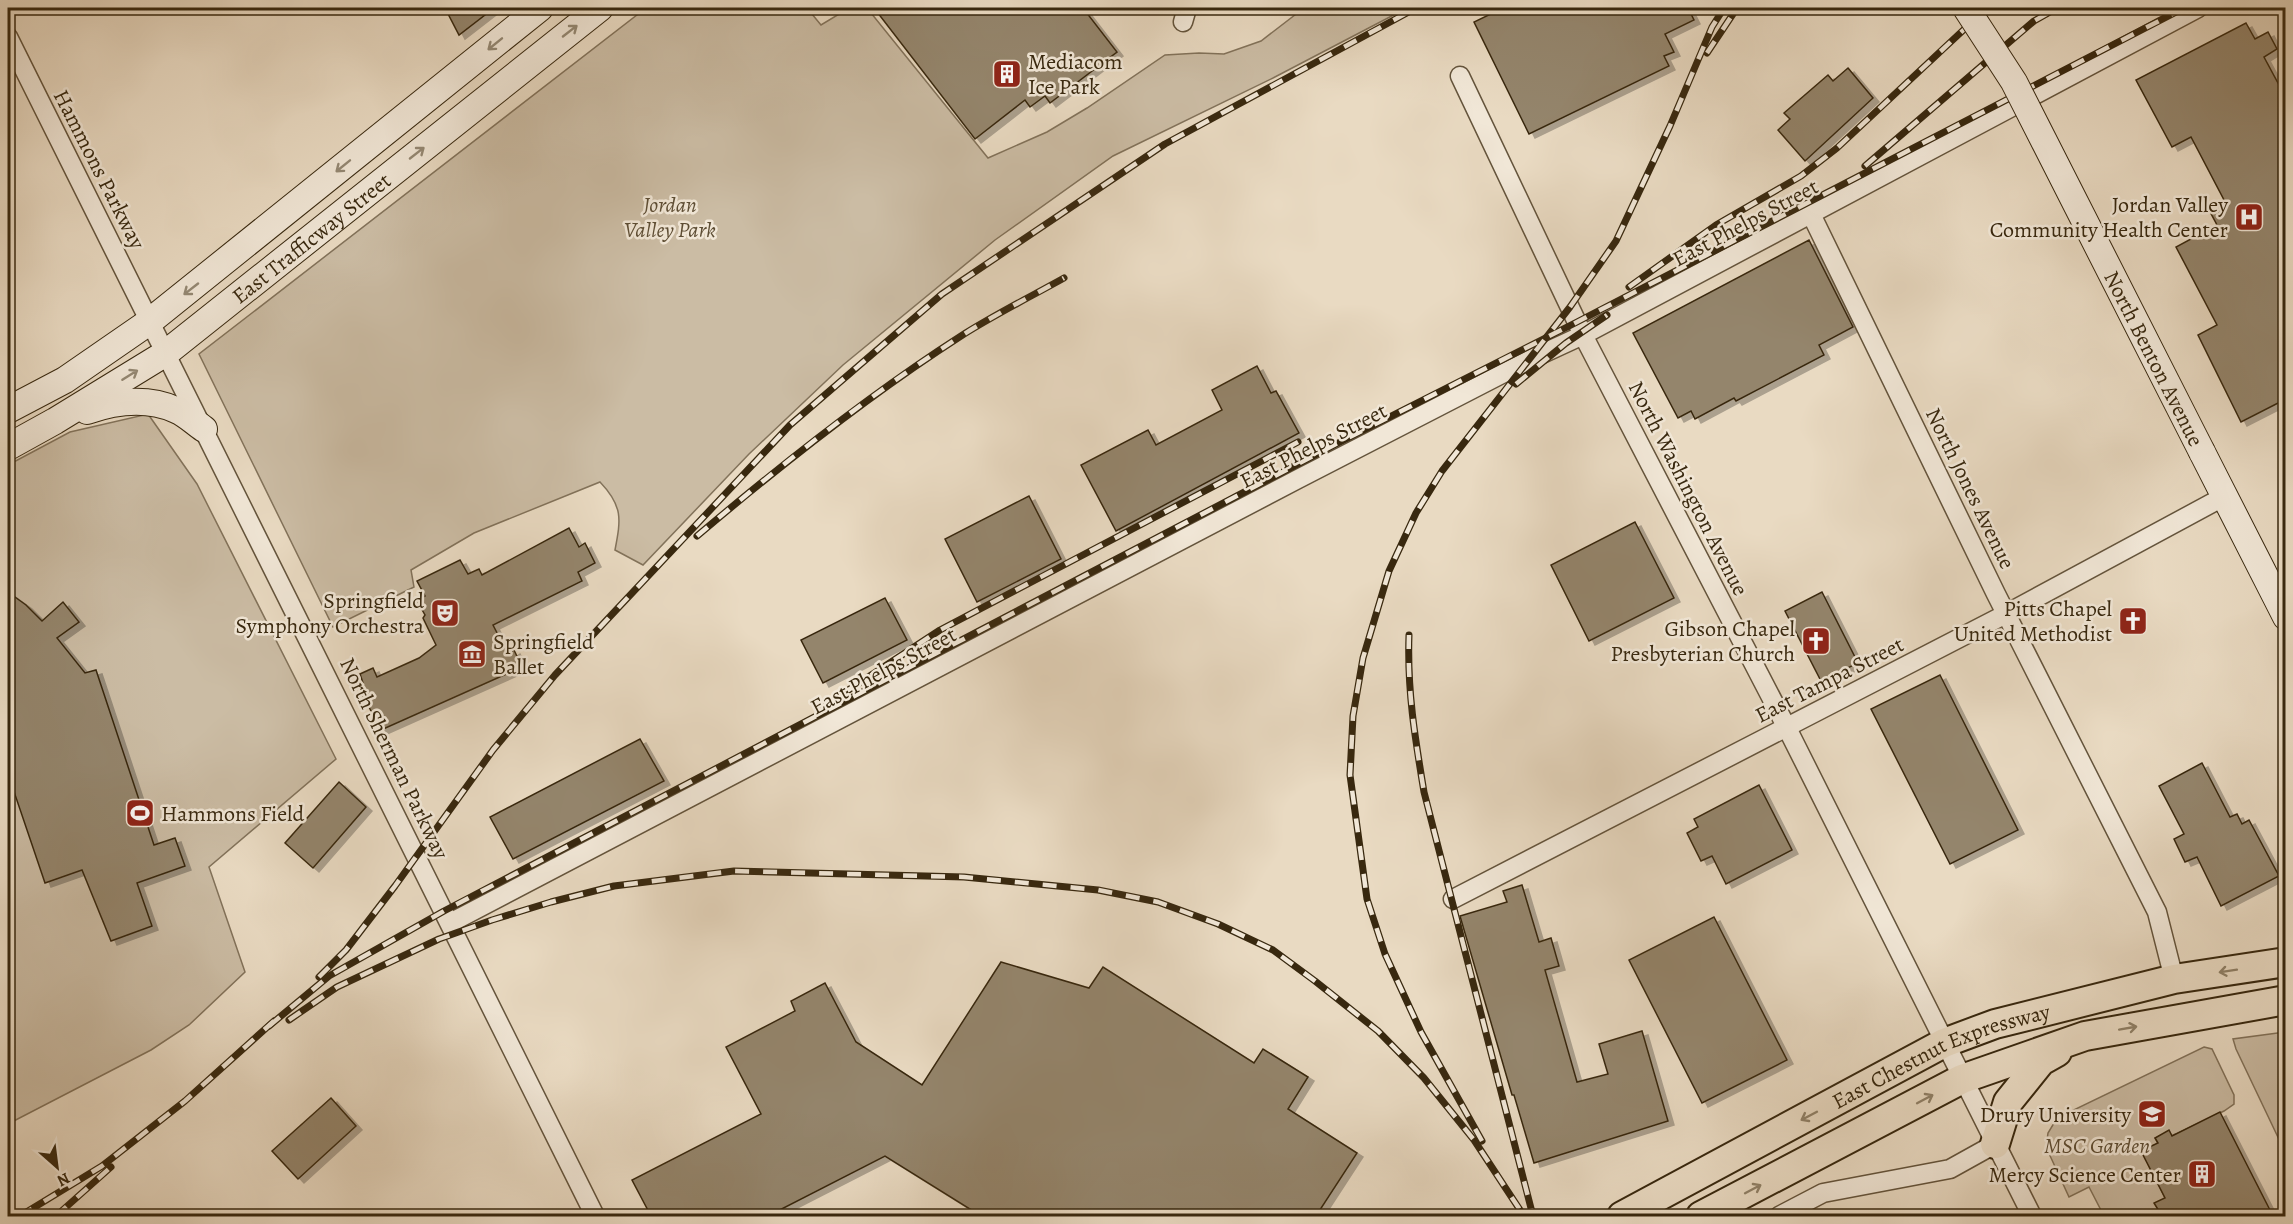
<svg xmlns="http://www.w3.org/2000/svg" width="2293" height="1224" font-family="Alegreya,serif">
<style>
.green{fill:#cbbca4;stroke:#82725a;stroke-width:1.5}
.building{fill:#94856c;stroke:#38280f;stroke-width:1.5;filter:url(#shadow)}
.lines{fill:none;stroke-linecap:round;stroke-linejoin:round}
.minor-casing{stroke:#64543c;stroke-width:21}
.secondary-casing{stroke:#38280f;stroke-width:28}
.primary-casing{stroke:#38280f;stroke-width:32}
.minor{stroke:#f1e7d7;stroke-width:18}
.secondary{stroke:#f1e7d7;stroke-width:26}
.primary{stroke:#e9dac2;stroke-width:28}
.rail-casing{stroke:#38280f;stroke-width:7}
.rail{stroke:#f1e7d7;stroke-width:4.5;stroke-dasharray:14;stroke-linecap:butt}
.secondary-bridge-casing{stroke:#38280f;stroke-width:28;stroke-linecap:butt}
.secondary-bridge{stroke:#f1e7d7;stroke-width:26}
.oneway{stroke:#948873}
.oneway2{stroke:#908168}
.labels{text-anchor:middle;stroke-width:5;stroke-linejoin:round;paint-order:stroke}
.poi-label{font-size:22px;fill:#38280f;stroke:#f1e7d7;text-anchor:end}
.street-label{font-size:22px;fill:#38280f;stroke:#f1e7d7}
.park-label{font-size:22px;font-style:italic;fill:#5d4d34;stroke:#f1e7d7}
</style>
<defs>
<filter id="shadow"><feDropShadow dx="6" dy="4" stdDeviation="0" flood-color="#0004"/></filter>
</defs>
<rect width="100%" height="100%" fill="#e9dac2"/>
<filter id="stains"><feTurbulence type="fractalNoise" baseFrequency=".00333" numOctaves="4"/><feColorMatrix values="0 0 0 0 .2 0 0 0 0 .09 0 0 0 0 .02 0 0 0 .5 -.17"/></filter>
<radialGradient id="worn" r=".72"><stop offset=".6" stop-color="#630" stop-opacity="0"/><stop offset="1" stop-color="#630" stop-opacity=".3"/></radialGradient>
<g class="green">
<path d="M646 8H807L821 25 849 8H867L988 158 1047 132 1087 108 1165 55 1199 53 1224 54 1261 41 1304 8H1407L1273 78 1113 156 995 240 843 365 749 454 643 565 615 550C621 519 623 506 600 482L474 533 411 570 414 587 333 627 199 354Z"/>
<path d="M148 414 197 484 336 759 209 867 245 972 189 1025 151 1050 8 1124V465L70 432Z"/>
<path d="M2285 1032 2286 1033 2285 1152 2236 1049 2233 1039Z"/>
<path d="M2204 1047 2212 1049 2234 1095V1104L2224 1111 2172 1136 2169 1131 2155 1138 2158 1143 2142 1151 2165 1198 2155 1203 2158 1209 2144 1216H2104L2089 1187 2069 1197 2046 1147 2048 1133 2057 1118Z"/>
</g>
<g class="building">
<path d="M445 8H494L459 35Z"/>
<path d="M874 8H1083L1117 52 1050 103 1045 96 1030 107 1025 100 975 139Z"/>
<path d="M1503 8H1688L1694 20 1665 34 1674 52 1664 56 1669 66 1529 134 1474 22Z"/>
<path d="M2246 23 2255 39 2268 32 2277 49 2264 57 2286 98V399L2241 422 2198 335 2217 325 2176 247 2217 225 2208 208 2224 200 2191 137 2172 147 2136 80Z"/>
<path d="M1848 68 1873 98 1805 161 1778 130 1790 119 1784 113 1828 75 1833 81Z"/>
<path d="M1809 240 1853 327 1819 345 1824 355 1736 401 1734 398 1695 419 1691 411 1678 418 1633 333Z"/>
<path d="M1257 366 1271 393 1276 391 1299 433 1116 531 1081 465 1148 430 1156 445 1222 410 1212 390Z"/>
<path d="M1029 496 1061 559 977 602 945 539Z"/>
<path d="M1635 522 1674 598 1589 641 1551 565Z"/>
<path d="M569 528 579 547 585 543 595 563 578 572 582 581 493 625 508 654 514 650 522 667 381 730 358 686 363 683 360 674 373 668 377 677 419 658 436 645 423 618 425 615 417 601 425 596 417 581 460 560 468 574 479 569 482 575Z"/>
<path d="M8 592 26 605 42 621 63 602 79 622 57 638 85 673 96 670 154 845 175 838 185 866 137 883 152 926 111 941 82 870 45 883 8 774Z"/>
<path d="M1822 592 1858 663 1821 681 1785 611Z"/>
<path d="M885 598 907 640 823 683 801 640Z"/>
<path d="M1940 675 2018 830 1950 864 1871 709Z"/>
<path d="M640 739 664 781 513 859 490 817Z"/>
<path d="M2202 763 2230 817 2237 814 2242 824 2249 820 2279 876 2221 906 2197 857 2185 862 2174 839 2184 834 2159 786Z"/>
<path d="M339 782 366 807 313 868 285 843Z"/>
<path d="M1759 785 1792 850 1726 884 1712 856 1701 861 1687 833 1698 827 1694 819Z"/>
<path d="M1522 885 1539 942 1551 938 1559 966 1545 970 1577 1082 1608 1074 1599 1044 1642 1031 1668 1121 1534 1163 1514 1095H1512L1460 916 1507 902 1503 891Z"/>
<path d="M1714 917 1787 1060 1702 1103 1629 960Z"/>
<path d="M1001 962 1089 988 1103 967 1254 1063 1263 1049 1308 1077 1288 1109 1357 1153 1316 1216H981L885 1156 768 1216H651L632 1180 761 1114 726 1047 795 1011 791 1001 825 983 856 1042 922 1085Z"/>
<path d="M331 1098 356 1126 298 1179 272 1151Z"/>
<path d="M2220 1112 2273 1216H2162L2154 1203 2165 1198 2141 1151 2158 1143 2155 1138 2169 1130 2172 1136Z"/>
</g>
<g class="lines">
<g class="minor-casing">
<g id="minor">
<path d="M1183 22 1187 8"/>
<path d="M8 37 595 1216"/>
<path d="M1460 76 1583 335 1787 728 2032 1216"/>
<path d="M1811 214 1996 594 2157 912 2174 979"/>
<path d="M1453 899 2006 614 2225 496"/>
<path d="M450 923 1298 479 1529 360 1583 335 2198 8"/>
<path d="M1779 1216 1823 1193 1950 1169 1995 1144"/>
</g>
</g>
<g class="secondary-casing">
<g id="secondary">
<path d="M8 410 65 380 149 322 540 8"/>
<path d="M87 411C116 401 147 397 176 410 186 414 195 423 204 429"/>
<path id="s1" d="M8 447 55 421 166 353 600 8"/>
<path d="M2202 452 2286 617"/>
</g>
</g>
<g class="primary-casing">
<g id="primary">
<path d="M1995 1144 2008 1102 2041 1061 2057 1052"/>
<path id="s2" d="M1622 1216 1944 1043 1995 1024 2174 979 2286 962"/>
<path d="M1701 1216 1962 1079 2085 1036 2286 1000"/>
</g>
</g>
<use href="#minor" class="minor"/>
<use href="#secondary" class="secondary"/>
<use href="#primary" class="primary"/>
<g class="rail-casing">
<g id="rail">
<path d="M1707 53 1737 8"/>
<path d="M1865 166 2034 21 2057 8"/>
<path d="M1629 287 1716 225 1801 176 1837 148 1987 8"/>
<path d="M1516 384 1566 343 1607 315"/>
<path d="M697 536C781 465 869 395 961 336 994 315 1030 297 1064 278"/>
<path d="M1409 635C1407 690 1415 738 1424 792L1533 1216"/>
<path d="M824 706 940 630 1298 442"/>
<path d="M319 977 346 950 395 886 493 750 555 675 790 425 942 294 1165 144 1416 8"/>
<path d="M289 1020 337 987 439 939 492 920 551 902 614 886 734 871 964 877 1098 890 1158 902 1218 924 1273 950 1315 981 1378 1031 1424 1078 1474 1140 1524 1216"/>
<path d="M269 1026 329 976 444 911 1338 443 1577 322 2184 8"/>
<path d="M1482 1141 1421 1032 1385 954 1367 899 1350 775 1353 716 1363 658 1389 571 1416 513 1442 471 1570 307 1616 241 1670 126 1712 27 1724 8"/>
<path d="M20 1216 102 1166 185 1101 274 1021"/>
<path d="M56 1216 111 1167"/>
</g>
</g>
<use href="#rail" class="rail"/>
<g class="secondary-bridge-casing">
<g id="secondary-bridge">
<path id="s3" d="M1966 8 2014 82 2202 452"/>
</g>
</g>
<use href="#secondary-bridge" class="secondary-bridge"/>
</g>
<defs><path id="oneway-shaft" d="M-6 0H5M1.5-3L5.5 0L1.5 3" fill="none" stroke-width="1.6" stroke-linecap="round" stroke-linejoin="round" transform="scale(1.5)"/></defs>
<g class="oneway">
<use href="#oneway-shaft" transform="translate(570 31) rotate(-38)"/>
<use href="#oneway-shaft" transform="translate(495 44) rotate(141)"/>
<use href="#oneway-shaft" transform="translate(417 153) rotate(-38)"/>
<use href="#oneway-shaft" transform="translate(343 166) rotate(141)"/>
<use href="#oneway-shaft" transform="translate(191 289) rotate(142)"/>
<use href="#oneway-shaft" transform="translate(130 375) rotate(-32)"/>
</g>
<g class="oneway2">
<use href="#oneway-shaft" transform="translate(2228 971) rotate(171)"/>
<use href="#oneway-shaft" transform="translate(2128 1028) rotate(-10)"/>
<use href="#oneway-shaft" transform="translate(1925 1099) rotate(-28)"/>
<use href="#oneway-shaft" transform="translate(1809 1116) rotate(152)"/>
<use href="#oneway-shaft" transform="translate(1753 1189) rotate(-28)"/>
</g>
<defs>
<g id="building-square" transform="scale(1.5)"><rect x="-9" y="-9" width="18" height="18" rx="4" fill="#8f2418" stroke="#f1e7d7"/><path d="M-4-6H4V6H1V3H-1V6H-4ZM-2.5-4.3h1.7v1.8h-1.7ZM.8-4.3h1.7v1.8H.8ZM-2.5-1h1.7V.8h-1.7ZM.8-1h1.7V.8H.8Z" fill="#fff"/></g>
<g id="hospital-square" transform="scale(1.5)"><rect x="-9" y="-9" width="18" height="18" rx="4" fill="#8f2418" stroke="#f1e7d7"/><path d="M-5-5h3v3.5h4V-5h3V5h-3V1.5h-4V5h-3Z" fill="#fff"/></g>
<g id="theatre-square" transform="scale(1.5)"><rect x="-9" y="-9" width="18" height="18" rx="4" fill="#8f2418" stroke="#f1e7d7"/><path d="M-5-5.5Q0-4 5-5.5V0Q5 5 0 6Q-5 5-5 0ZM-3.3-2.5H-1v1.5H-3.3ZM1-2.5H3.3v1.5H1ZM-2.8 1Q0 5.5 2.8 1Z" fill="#fff"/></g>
<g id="church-square" transform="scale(1.5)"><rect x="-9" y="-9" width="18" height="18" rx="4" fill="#8f2418" stroke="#f1e7d7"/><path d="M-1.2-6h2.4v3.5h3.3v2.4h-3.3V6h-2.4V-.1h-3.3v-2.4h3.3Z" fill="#fff"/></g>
<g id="museum-square" transform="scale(1.5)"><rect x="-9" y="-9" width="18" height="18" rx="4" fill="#8f2418" stroke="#f1e7d7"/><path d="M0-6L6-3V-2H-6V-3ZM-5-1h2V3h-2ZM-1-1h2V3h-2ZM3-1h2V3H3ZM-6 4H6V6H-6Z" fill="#fff"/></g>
<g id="stadium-square" transform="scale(1.5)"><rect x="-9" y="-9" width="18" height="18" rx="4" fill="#8f2418" stroke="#f1e7d7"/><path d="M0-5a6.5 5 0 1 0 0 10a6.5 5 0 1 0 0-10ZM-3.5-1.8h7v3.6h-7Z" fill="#fff"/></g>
<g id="university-square" transform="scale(1.5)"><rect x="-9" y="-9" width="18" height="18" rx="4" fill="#8f2418" stroke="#f1e7d7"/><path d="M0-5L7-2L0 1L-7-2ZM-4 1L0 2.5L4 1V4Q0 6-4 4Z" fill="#fff"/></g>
</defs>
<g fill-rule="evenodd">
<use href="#building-square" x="1007" y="74"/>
<use href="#hospital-square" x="2249" y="217"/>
<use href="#theatre-square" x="445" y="613"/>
<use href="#church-square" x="2133" y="621"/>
<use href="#church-square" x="1816" y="641"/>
<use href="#museum-square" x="472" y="654"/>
<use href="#stadium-square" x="140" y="813"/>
<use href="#university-square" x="2152" y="1114"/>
<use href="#building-square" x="2202" y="1174"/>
</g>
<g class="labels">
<g class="poi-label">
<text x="1028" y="69" text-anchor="start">Mediacom<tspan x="1028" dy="25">Ice Park</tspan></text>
<text x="2228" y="212">Jordan Valley<tspan x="2228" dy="25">Community Health Center</tspan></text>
<text x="424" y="608">Springfield<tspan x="424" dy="25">Symphony Orchestra</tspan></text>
<text x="2112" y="616">Pitts Chapel<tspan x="2112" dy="25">United Methodist</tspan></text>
<text x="1795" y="636">Gibson Chapel<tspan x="1795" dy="25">Presbyterian Church</tspan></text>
<text x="493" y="649" text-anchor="start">Springfield<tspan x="493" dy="25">Ballet</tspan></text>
<text x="161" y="821" text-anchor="start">Hammons Field</text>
<text x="2131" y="1122">Drury University</text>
<text x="2181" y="1182">Mercy Science Center</text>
</g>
<g class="street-label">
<text transform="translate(100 169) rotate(63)" y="8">Hammons Parkway</text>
<text transform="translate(1745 222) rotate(-28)" y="8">East Phelps Street</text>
<text dy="8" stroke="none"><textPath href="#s1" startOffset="369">East Trafficway Street</textPath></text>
<text dy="8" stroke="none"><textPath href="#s3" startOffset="398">North Benton Avenue</textPath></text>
<text transform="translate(1313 445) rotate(-27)" y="8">East Phelps Street</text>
<text transform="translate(1689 488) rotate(63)" y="8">North Washington Avenue</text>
<text transform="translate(1971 488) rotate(64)" y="8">North Jones Avenue</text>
<text transform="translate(883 670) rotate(-28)" y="8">East Phelps Street</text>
<text transform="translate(1829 679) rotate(-27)" y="8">East Tampa Street</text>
<text transform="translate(395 758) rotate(64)" y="8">North Sherman Parkway</text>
<text dy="8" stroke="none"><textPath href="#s2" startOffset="358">East Chestnut Expressway</textPath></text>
</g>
<g class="park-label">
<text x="670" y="212">Jordan<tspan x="670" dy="25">Valley Park</tspan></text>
<text x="2097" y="1153">MSC Garden</text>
</g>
</g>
<rect width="2293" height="1224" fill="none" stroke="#e9dac2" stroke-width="30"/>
<rect x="9" y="9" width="2275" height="1206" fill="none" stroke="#38280f" stroke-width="3"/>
<rect x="15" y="15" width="2263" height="1194" fill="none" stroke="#38280f" stroke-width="1.5"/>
<g transform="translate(57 1167) rotate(152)" stroke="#f1e7d7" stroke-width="4.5" paint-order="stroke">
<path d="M0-4.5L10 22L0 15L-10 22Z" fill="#38280f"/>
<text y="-9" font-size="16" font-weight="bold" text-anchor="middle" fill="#38280f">N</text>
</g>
<rect width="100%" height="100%" filter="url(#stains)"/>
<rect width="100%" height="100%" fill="url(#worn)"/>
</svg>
